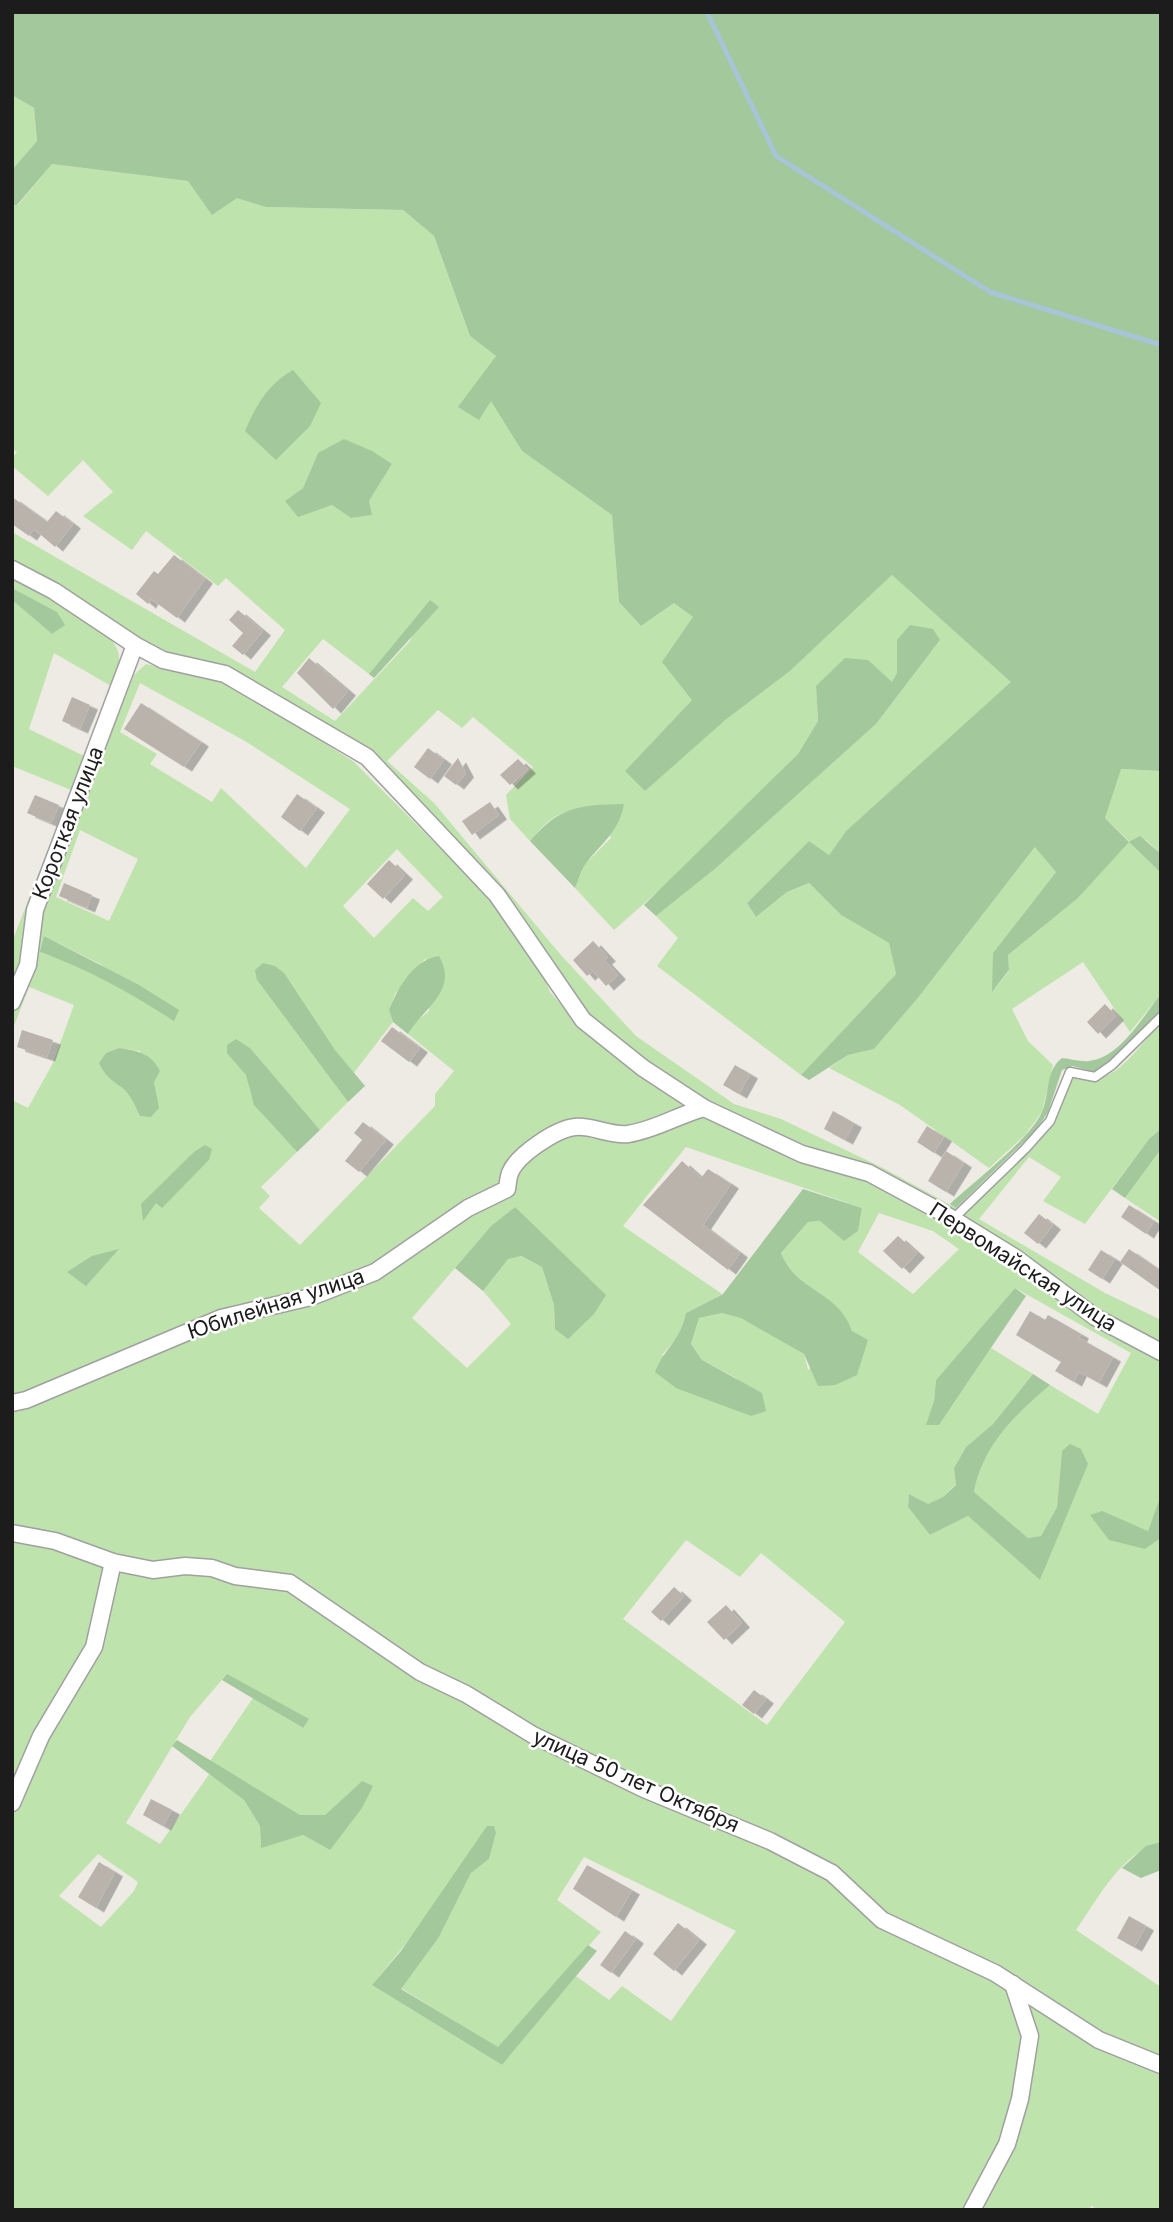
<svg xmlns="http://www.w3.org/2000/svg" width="1173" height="2222" font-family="Inter,sans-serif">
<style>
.grass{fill:#bfe3ad;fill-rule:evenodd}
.forest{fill:#a2c89b}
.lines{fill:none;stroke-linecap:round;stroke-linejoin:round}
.stream{stroke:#a7c5d7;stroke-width:5}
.building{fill:#b9b3ac;filter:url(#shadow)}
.service-casing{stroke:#a0a0a0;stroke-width:11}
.minor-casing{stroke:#a0a0a0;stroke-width:19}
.service{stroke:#fff;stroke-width:8}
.minor{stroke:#fff;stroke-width:16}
.labels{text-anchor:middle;stroke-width:5;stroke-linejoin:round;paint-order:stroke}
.street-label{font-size:21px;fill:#1c1c1c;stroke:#fff}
</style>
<defs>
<filter id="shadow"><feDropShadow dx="8" dy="4.5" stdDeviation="0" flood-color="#0004"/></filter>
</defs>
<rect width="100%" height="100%" fill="#edebe3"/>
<g class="grass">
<path d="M12 95 34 108 37 141 12 170Z"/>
<path d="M52 164 188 181 267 207 403 210 434 236 470 336 496 356 459 407 491 400 522 451 612 515 619 602 641 626 674 603 693 617 692 700 625 771 724 721 790 671 892 575 1012 682 846 831 829 855 809 841 747 903 756 917 787 892 809 883 841 915 889 943 896 974 801 1075 657 966 678 938 656 916 716 868 876 724 940 640H897V673L892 683 816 686 818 721 798 754 689 864 614 930 575 888 585 864 611 838 599 805C563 810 553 813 530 841L510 819 506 795 533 767 473 717 462 728 438 710 387 761 434 803 560 954 636 1036 734 1104 781 1119 883 1168 956 1208 953 1211 803 1150 706 1102 645 1063 587 1016 370 755 307 717 162 656 12 562V532L255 672 285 630 226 578 218 586 146 531 132 550 83 516 113 492 83 460 48 496 12 466V458L17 452 12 449V205H18ZM318 453 392 464 369 501 371 515 351 518 332 505 298 516 285 501 303 488ZM430 600 410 641 335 721 282 687 323 639 369 674Z"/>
<path d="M12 574C40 590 105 619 117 649 120 655 119 664 119 671L12 982V942L71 790 12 766V600L52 634 57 612 12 588ZM54 653 111 686 84 756 29 729Z"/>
<path d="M146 664 215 680 249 694 354 762 466 874 509 922 541 971 550 992 579 1025 644 1076 883 1186 941 1218 1161 1356V1495L1148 1531 1129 1523 1145 1549 1161 1538V1842C1121 1853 1098 1898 1076 1930L1161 1987V2210H1097L1092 2206 1088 2210H12V1100L28 1108 53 1063 74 1005 29 987 12 1031V1013L31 968 43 905 134 675ZM140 683 245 741 350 809 306 868 221 788 212 802 150 764 157 754 120 732ZM80 830 138 859 109 921 56 897ZM397 849 443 897 428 911 413 898 374 938 343 906ZM44 936 100 964 174 1020 125 989 69 962 41 953ZM426 958 429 1011 413 1024 408 1034 454 1071 435 1094V1106L300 1245 259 1208 270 1196 261 1187 297 1152C263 1113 240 1104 251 1049L320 1130 348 1102 257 980 335 1050 353 1074 393 1022 389 1010 395 994ZM119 1048 140 1051 154 1082 158 1108 140 1116C135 1106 130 1093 121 1087 111 1080 104 1075 99 1063L106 1053ZM686 1147 862 1208 858 1231 844 1240 820 1221 808 1222 781 1253C796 1292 838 1291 852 1331L808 1370 804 1354 741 1317 722 1313 699 1318 691 1344 702 1360 736 1378 751 1416 728 1406 662 1355 682 1332 686 1313 722 1294 623 1226ZM209 1160 162 1207 152 1194ZM515 1207 594 1314 555 1329 554 1305 542 1267 520 1256 508 1258 483 1291 511 1324 467 1368 412 1318 491 1226ZM879 1213 933 1231 959 1249 913 1294 858 1252ZM1015 1288 1131 1353 1098 1414 1050 1385C1015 1415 983 1445 974 1492L1028 1538 1041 1536 1057 1507 1062 1451 1087 1464 1040 1580 968 1516 930 1535 908 1507 909 1494 928 1504 943 1497 956 1484 954 1468 966 1447 993 1424 1033 1374 991 1348 939 1425H927L934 1401 936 1380ZM686 1540 740 1577 761 1553 845 1622 767 1725 623 1619ZM227 1674 302 1728 253 1698 210 1761 300 1815H325L362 1781 330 1850 303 1835 261 1847 260 1826 244 1800 210 1773 160 1844 126 1823 190 1717ZM496 1833 489 1859 471 1873 439 1937 401 1988 498 2048 601 1932 557 1900 584 1857 736 1931 671 2021 622 1986 609 2000 576 1976 502 2065 372 1985ZM98 1854 138 1882 134 1891 101 1927 59 1896Z"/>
<path d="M1120 769 1161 771V854L1146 840 1129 842 1161 873V994L1130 1032 1083 962 1012 1009 1028 1041 1053 1065 1042 1112 1025 1135 989 1168 900 1105 829 1068 848 1055 874 1049 917 999 1036 846 1056 872 993 953V991L1009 971 1008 955 1078 898 1129 841 1105 818Z"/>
<path d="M1161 1022V1129L1149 1139 1085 1224 1043 1201 1061 1177 1029 1157 979 1219 1105 1293 1161 1320V1346L1097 1313 960 1217 1053 1123 1070 1079C1081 1074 1092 1081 1103 1077 1126 1069 1145 1039 1161 1022Z"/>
<path d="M1161 1149V1222L1125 1198Z"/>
</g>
<g class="forest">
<path d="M12 12H1161V771L1121 769 1105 818 1129 842 1140 836 1161 854V873L1129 842 1078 898 1008 955 1009 970 992 992 993 953 1056 872 1035 847 917 999 874 1049 848 1055 809 1080 801 1075 896 974 889 943 841 915 809 883 787 892 756 917 747 903 809 841 829 855 846 831 1011 682 892 575 790 671 724 721 645 791 625 771 692 700 662 662 693 617 674 603 641 626 619 602 612 515 522 451 491 401 479 420 458 407 496 356 470 336 434 236 403 210 266 207 237 198 212 215 188 181 52 164 17 205H12V170L37 141 34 108 12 95Z"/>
<path d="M293 370 321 403 310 426 276 460 245 431C256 405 268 384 293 370Z"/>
<path d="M344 439 372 451 392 464 369 501 372 515 351 518 332 505 298 517 285 501 303 488 318 453Z"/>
<path d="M12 588 57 612 65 625 52 634 12 600Z"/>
<path d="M430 600 439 607 374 678 369 674Z"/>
<path d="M910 625 933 629 940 640 876 724 716 868 656 916 644 905 798 754 818 721 816 686 845 658 868 660 892 682 897 673V640Z"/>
<path d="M624 804C619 831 603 842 587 862 581 869 579 880 575 888L530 841C560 806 579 805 624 804Z"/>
<path d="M44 936 139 985 179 1010 174 1021C131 993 88 969 40 952Z"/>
<path d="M439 956C459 991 423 1008 408 1034L393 1022 389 1010C398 988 413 960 439 956Z"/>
<path d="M263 963 275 966 284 973 335 1050 365 1086 348 1102 257 980 255 970Z"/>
<path d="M1161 994V1013L1098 1073 1073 1066 1062 1070 1048 1112 1037 1129 956 1208 950 1204C974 1182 1030 1139 1042 1112 1050 1093 1045 1071 1062 1058 1071 1059 1081 1062 1089 1061 1120 1058 1143 1016 1161 994Z"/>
<path d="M236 1039 251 1049 320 1130 297 1152 254 1105 246 1075 227 1053V1045Z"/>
<path d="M119 1048C138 1051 151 1053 160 1071L154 1082 159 1108 151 1117 140 1116C135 1106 130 1093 121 1087 111 1080 104 1075 99 1063L106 1053Z"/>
<path d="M1161 1129V1149L1125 1198 1112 1189 1149 1139Z"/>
<path d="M205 1145 212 1149 209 1160 162 1208 156 1203 143 1221 141 1204 194 1152Z"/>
<path d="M803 1189 862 1208 858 1231 844 1241 820 1221 808 1222 781 1253C797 1293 838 1290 852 1331L868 1340 857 1375 835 1385 818 1386 804 1354 741 1318 722 1313 699 1318 691 1344 702 1360 762 1393 766 1411 751 1416 676 1388 655 1372C665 1347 680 1342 686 1313L723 1294Z"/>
<path d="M515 1207 606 1295 594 1314 568 1339 555 1329 554 1305 542 1267 521 1256 508 1259 483 1291 455 1268 491 1226Z"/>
<path d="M119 1249 86 1286 67 1272 92 1256Z"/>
<path d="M1015 1288 1026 1296 939 1425H926L934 1401 936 1380Z"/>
<path d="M1033 1374 1050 1385C1015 1415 983 1445 974 1492L1028 1538 1041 1536 1057 1507 1062 1451 1070 1444 1081 1449 1088 1464 1040 1580 968 1516 930 1535 908 1507 909 1494 928 1504 943 1497 956 1485 954 1468 966 1447 993 1424Z"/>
<path d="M1161 1495V1538L1145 1549 1109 1540 1090 1515 1102 1511 1148 1531Z"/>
<path d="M227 1674 309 1719 303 1728 222 1680Z"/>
<path d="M177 1740 300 1815H325L362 1781 373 1786 362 1808 330 1850 303 1835 261 1848 260 1826 244 1800 172 1746Z"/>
<path d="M487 1826H494L496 1833 489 1859 471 1873 439 1937 401 1989 498 2047 588 1945 597 1951 502 2065 372 1985 401 1951Z"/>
<path d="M1161 1842V1870L1141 1878 1122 1868 1146 1846Z"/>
</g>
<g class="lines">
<path class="stream" d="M707 12 776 156 990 292 1161 345"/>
</g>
<g class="building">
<path d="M12 497 47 522 56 511 73 524 55 547 34 529 29 536 12 524Z"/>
<path d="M174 555 205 579 177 618 151 599 148 604 136 594 154 571 158 574Z"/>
<path d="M238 610 263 631 243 655 232 646 243 633 229 620Z"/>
<path d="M309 658 348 691 333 709 297 673Z"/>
<path d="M72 697 90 705 80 729 62 721Z"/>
<path d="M141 703 201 742 184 767 124 729Z"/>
<path d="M428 748 444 760 430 779 414 767Z"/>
<path d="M458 758 466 773 456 785 444 776Z"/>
<path d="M518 759 528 769 510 785 500 775Z"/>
<path d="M297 794 317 808 300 831 281 817Z"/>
<path d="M35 795 59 805 51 823 27 813Z"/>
<path d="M490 802 499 815 472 835 462 821Z"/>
<path d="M389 860 405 875 383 899 367 884Z"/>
<path d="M64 883 92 895 87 908 59 896Z"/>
<path d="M593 941 608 957 604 960 618 975 606 986 593 971 587 976 573 960Z"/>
<path d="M1105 1004 1116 1016 1098 1034 1087 1022Z"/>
<path d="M392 1027 420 1048 409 1062 381 1041Z"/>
<path d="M22 1030 53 1040 47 1057 17 1047Z"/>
<path d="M735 1065 750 1074 739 1094 723 1085Z"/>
<path d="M833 1111 854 1123 845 1140 824 1129Z"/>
<path d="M363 1122 386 1140 359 1172 345 1161 362 1140 354 1133Z"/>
<path d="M927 1126 944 1137 934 1153 917 1142Z"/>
<path d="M946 1151 964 1163 946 1192 928 1181Z"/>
<path d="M682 1161 701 1178 708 1169 731 1184 703 1225 740 1253 728 1270 643 1205Z"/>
<path d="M1129 1205 1154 1221 1146 1234 1121 1217Z"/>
<path d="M1039 1214 1053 1225 1038 1244 1024 1233Z"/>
<path d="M898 1236 917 1253 902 1269 883 1251Z"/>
<path d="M1129 1249 1161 1271V1291L1120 1262Z"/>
<path d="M1101 1250 1115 1259 1102 1279 1088 1270Z"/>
<path d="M1030 1311 1045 1320 1048 1315 1081 1334 1079 1338 1113 1357 1099 1383 1079 1372 1074 1382 1055 1371 1061 1362 1016 1335Z"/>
<path d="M674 1587 684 1596 661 1621 651 1612Z"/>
<path d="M726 1605 742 1623 724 1640 707 1622Z"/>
<path d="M754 1690 766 1699 754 1714 742 1705Z"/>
<path d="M151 1799 172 1810 163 1826 143 1815Z"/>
<path d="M99 1862 115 1872 96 1908 78 1897Z"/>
<path d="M587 1865 632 1890 616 1917 573 1889Z"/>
<path d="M1129 1916 1146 1926 1134 1947 1117 1938Z"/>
<path d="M678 1923 699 1940 674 1971 653 1954Z"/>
<path d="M625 1931 636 1939 611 1973 600 1965Z"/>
</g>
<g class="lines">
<g class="service-casing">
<path id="service" d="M953 1219 1025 1149 1050 1121 1070 1072 1095 1077 1112 1065 1161 1017"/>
</g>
<g class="minor-casing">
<g id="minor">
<path d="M12 569 54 591 135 645 163 660 225 674 367 757 497 895 583 1020 643 1068 704 1108 802 1154 869 1173 943 1213 1016 1258 1095 1317 1161 1352"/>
<path d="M12 1002 28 965 35 910 135 645"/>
<path d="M12 1403 26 1400 221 1318 311 1297 375 1272 468 1208 507 1189C508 1184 508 1178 510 1173 517 1155 556 1129 575 1127 592 1125 610 1136 628 1134 655 1130 678 1115 704 1108"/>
<path d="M12 1533 55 1541 113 1562 153 1570 185 1566 212 1568 235 1576 290 1583 420 1672 466 1694 533 1735 644 1789 770 1841 832 1873 882 1920 995 1973 1099 2040 1161 2065"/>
<path d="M12 1803 41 1736 94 1647 113 1562"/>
<path d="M972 2210 1007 2144 1020 2099 1030 2036 1013 1984"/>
</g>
</g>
<use href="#service" class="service"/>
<use href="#minor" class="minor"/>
</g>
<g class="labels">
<g class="street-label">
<text transform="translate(68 823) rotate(-69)" y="7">Короткая улица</text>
<text transform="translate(1023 1267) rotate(33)" y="7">Первомайская улица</text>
<text transform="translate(276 1304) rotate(-18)" y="7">Юбилейная улица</text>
<text transform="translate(636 1781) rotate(24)" y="7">улица 50 лет Октября</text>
</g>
</g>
<rect width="1173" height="2222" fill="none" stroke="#1c1c1c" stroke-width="28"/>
</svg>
